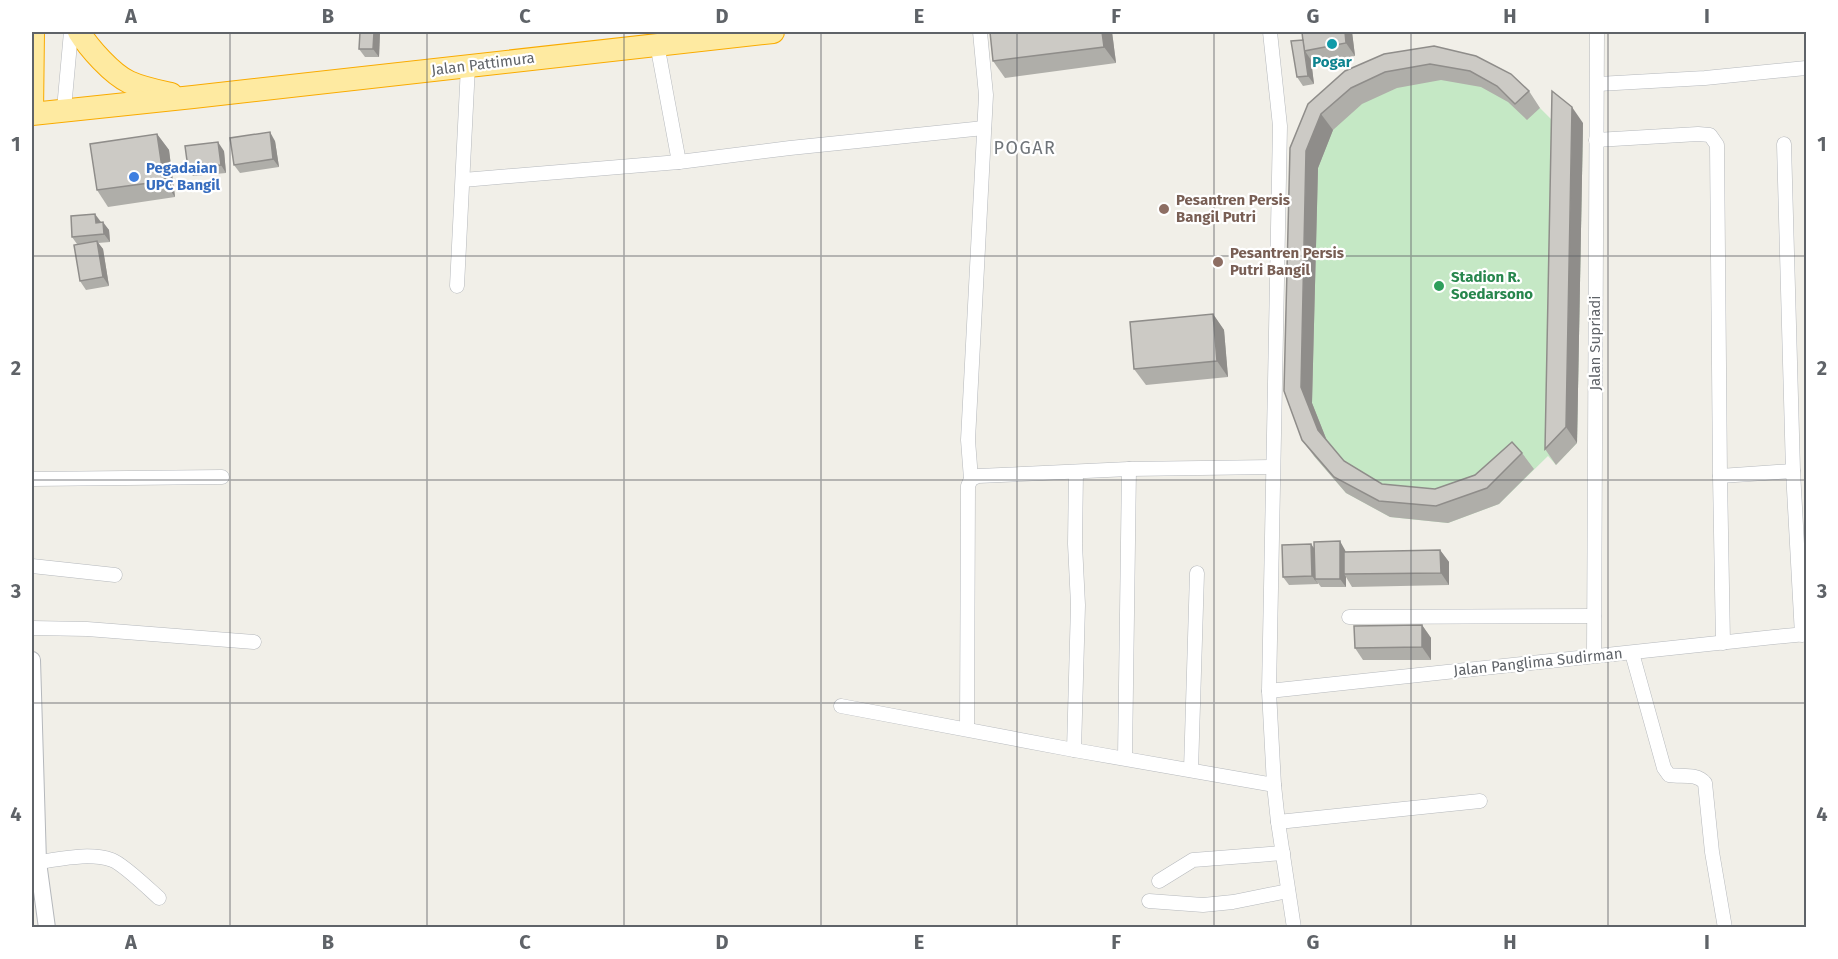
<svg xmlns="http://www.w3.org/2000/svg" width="1838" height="959" font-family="'Fira Sans',sans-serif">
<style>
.green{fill:#c5e8c5}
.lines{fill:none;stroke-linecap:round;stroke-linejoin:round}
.minor-casing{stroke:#b5b8bc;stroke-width:15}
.tertiary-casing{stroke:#b5b8bc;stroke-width:18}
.trunk-casing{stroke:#f9ab00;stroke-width:24}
.minor{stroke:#fff;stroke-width:14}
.tertiary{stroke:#fff;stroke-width:16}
.trunk{stroke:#feeaa1;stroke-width:22}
.wall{fill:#afaea9}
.shaded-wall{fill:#8f8d8a}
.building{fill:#cccac5;stroke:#8f8d8a;stroke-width:1.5}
.grid{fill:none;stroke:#5f6368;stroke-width:1.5;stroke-opacity:0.55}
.culture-dot{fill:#0f9aa8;stroke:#fff;stroke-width:2}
.shop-dot{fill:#3f7fe0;stroke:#fff;stroke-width:2}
.education-dot{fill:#8d6e63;stroke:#fff;stroke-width:2}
.leisure-dot{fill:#2e9e5b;stroke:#fff;stroke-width:2}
.labels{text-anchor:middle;stroke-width:4.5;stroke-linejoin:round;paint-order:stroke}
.culture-label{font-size:15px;font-weight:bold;fill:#0d838f;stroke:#fff}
.street-label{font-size:15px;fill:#5f6368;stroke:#fff}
.shop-label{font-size:15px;font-weight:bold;fill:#366cbe;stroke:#fff;text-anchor:start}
.education-label{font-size:15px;font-weight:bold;fill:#785e54;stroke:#fff;text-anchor:start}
.leisure-label{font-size:15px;font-weight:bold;fill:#27864d;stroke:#fff;text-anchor:start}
.quarter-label{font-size:18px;letter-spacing:1.5px;fill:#70757a;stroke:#fff}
.neatline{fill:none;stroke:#5f6368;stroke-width:2}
.grid-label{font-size:20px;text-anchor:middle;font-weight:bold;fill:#5f6368}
</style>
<rect width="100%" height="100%" fill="#f1efe8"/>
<path class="green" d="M1446 63 1540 108 1552 120 1583 123 1577 443 1556 465 1548 456 1499 504 1448 523 1390 517 1346 493 1314 456 1295 407 1319 121Z"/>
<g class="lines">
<g class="minor-casing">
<g id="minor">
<path d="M1270 32 1280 126 1269 691 1274 785 1278 822 1294 928"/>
<path d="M657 44 679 162"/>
<path d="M1598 84 1705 78 1806 68"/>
<path d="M64 109 71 32"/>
<path d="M1596 140 1698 134 1710 135 1717 145 1720 476 1723 643"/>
<path d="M1784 144 1793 471 1802 635"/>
<path d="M463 180 679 162 790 148 984 128"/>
<path d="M457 286 468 66"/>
<path d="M1720 476 1793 471"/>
<path d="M32 479 222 477"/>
<path d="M971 479 978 476 1129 469 1272 467"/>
<path d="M32 566 115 575"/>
<path d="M1349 617 1594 616"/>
<path d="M32 628 87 629 254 642"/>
<path d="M1632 653 1664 768 1669 775C1682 777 1697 773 1705 783L1712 852 1725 928"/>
<path d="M1594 655 1597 32"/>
<path d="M1269 691 1774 637 1806 634"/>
<path d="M841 706 1074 750 1274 785"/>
<path d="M967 729 968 486 971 479 968 440 986 95 980 32"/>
<path d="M1074 750 1078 605 1075 544 1076 472"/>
<path d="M1125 758 1129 469"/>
<path d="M1191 770 1197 573"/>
<path d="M1278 822 1480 801"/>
<path d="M38 862C61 859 89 852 112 860 123 864 149 889 159 898"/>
<path d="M1159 881 1193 860 1283 853"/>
<path d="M1149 901 1203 905 1233 902 1288 891"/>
</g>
</g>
<g class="tertiary-casing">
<path id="tertiary" d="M32 660 38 862 47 928"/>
</g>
<g class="trunk-casing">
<g id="trunk">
<path d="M79 32C89 48 112 74 129 82 142 88 157 91 171 94"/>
<path d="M32 113 33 32"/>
<path d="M32 114 193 97 773 32"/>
</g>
</g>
<use href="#minor" class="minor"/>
<use href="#tertiary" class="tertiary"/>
<use href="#trunk" class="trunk"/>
</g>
<g class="wall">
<path d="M380 32 379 57H365L359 49Z"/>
<path d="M1112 32 1116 63 1005 78 993 61Z"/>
<path d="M1352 32 1355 56 1313 63 1311 60 1314 84 1303 86 1297 77 1303 40Z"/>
<path d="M1434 46 1529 91 1540 108 1527 120 1508 102 1481 87 1441 80 1397 88 1362 104 1333 130 1318 168 1312 403 1327 441 1344 461 1382 484 1435 489 1475 475 1522 453 1534 469 1499 504 1448 523 1390 517 1346 493 1314 456 1302 440 1308 104Z"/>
<path d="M1583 123 1577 443 1556 465 1545 449Z"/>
<path d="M157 134 169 150 175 197 108 207 97 190Z"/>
<path d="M275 141 279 167 240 173 234 165Z"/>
<path d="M224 151 226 173 193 176 188 168Z"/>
<path d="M101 222 109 230 110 242 98 243 103 249 109 286 86 290 80 281 77 244 72 237Z"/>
<path d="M1213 314 1224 330 1228 377 1146 385 1134 369Z"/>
<path d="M1314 548 1345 550 1346 552 1440 550 1449 562V585L1352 587 1346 577V587H1321L1318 583V584L1289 585 1283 577Z"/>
<path d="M1422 625 1431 638V660H1363L1355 648Z"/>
</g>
<g class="shaded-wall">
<path d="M374 32H380L379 57 373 49Z"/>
<path d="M1102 32H1112L1116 63 1104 47Z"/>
<path d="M1345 32H1352L1355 56 1346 43Z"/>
<path d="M1305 51 1311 60 1314 84 1308 76Z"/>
<path d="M1572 107 1583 123 1577 443 1566 427Z"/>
<path d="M1321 114 1333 130 1318 168 1312 403 1329 446 1318 430 1301 387 1306 151Z"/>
<path d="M270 132 275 141 279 167 273 159Z"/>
<path d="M157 134 169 150 175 197 164 181Z"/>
<path d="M218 142 224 151 226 173 221 165Z"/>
<path d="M95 214 101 222 96 223Z"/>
<path d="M103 222 109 230 110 242 104 234Z"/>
<path d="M97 241 103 249 109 286 103 277Z"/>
<path d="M1213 314 1224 330 1228 377 1217 361Z"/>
<path d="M1340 541 1345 550 1346 574H1344L1346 577V587L1340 579Z"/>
<path d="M1311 544 1317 552 1315 579 1318 584 1312 576Z"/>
<path d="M1440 550 1449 562V585L1441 573Z"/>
<path d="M1422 625 1431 638V660L1422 647Z"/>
</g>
<g class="building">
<path d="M360 32H374L373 49H359Z"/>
<path d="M990 32H1102L1104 47 993 61Z"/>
<path d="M1302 32H1345L1346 43 1304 51Z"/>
<path d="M1303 40 1308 76 1297 77 1291 41Z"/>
<path d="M1434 46 1476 56 1511 74 1529 91 1515 104 1497 86 1470 71 1430 64 1385 72 1351 88 1321 114 1306 151 1301 387 1318 430 1344 461 1382 484 1435 489 1475 475 1512 442 1522 453 1487 488 1436 506 1379 501 1334 477 1302 440 1284 391 1290 148 1308 104 1345 71 1384 54Z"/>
<path d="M1552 91 1572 107 1566 427 1545 449Z"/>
<path d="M270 132 273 159 234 165 230 138Z"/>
<path d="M157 134 164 181 97 190 90 144Z"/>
<path d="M218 142 221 165 188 168 185 146Z"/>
<path d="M95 214 96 223 103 222 104 234 72 237 71 216Z"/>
<path d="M97 241 103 277 80 281 74 245Z"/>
<path d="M1213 314 1217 361 1134 369 1130 322Z"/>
<path d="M1340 541V579H1315L1314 542Z"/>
<path d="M1311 544 1312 576 1283 577 1282 545Z"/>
<path d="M1440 550 1441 573 1344 574V552Z"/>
<path d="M1422 625V647L1355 648 1354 626Z"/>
</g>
<path class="grid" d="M230 32V928M427 32V928M624 32V928M821 32V928M1017 32V928M1214 32V928M1411 32V928M1608 32V928M32 256H1806M32 480H1806M32 703H1806"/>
<circle class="culture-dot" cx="1332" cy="44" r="6"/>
<circle class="shop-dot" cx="134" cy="177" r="6"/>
<g class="education-dot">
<circle cx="1164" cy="209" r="6"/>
<circle cx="1218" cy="262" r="6"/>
</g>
<circle class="leisure-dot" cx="1439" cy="286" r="6"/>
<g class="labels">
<g class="culture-label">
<text x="1332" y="67">Pogar</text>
</g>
<g class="street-label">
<text transform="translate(483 64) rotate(-7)" y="5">Jalan Pattimura</text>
<text transform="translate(1595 343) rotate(-90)" y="5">Jalan Supriadi</text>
<text transform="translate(1538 662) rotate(-6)" y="5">Jalan Panglima Sudirman</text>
</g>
<g class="shop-label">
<text x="146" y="173">Pegadaian<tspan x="146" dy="17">UPC Bangil</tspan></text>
</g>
<g class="education-label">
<text x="1176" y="205">Pesantren Persis<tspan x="1176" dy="17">Bangil Putri</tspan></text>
<text x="1230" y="258">Pesantren Persis<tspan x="1230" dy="17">Putri Bangil</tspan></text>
</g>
<g class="leisure-label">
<text x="1451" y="282">Stadion R.<tspan x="1451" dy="17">Soedarsono</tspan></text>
</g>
<g class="quarter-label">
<text x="1025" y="154">POGAR</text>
</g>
</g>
<rect width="1838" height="959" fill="none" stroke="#ffffff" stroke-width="66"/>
<rect x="33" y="33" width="1772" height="893" class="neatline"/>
<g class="grid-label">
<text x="131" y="23">A</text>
<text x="328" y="23">B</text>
<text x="525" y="23">C</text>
<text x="722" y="23">D</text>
<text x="919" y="23">E</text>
<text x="1116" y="23">F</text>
<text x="1313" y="23">G</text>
<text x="1510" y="23">H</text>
<text x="1707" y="23">I</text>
<text x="16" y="151">1</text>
<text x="1822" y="151">1</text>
<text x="16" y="375">2</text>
<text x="1822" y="375">2</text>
<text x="16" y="598">3</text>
<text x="1822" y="598">3</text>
<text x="16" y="821">4</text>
<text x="1822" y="821">4</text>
<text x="131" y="949">A</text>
<text x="328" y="949">B</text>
<text x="525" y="949">C</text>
<text x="722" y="949">D</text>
<text x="919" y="949">E</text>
<text x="1116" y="949">F</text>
<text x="1313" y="949">G</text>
<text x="1510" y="949">H</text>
<text x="1707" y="949">I</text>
</g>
</svg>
